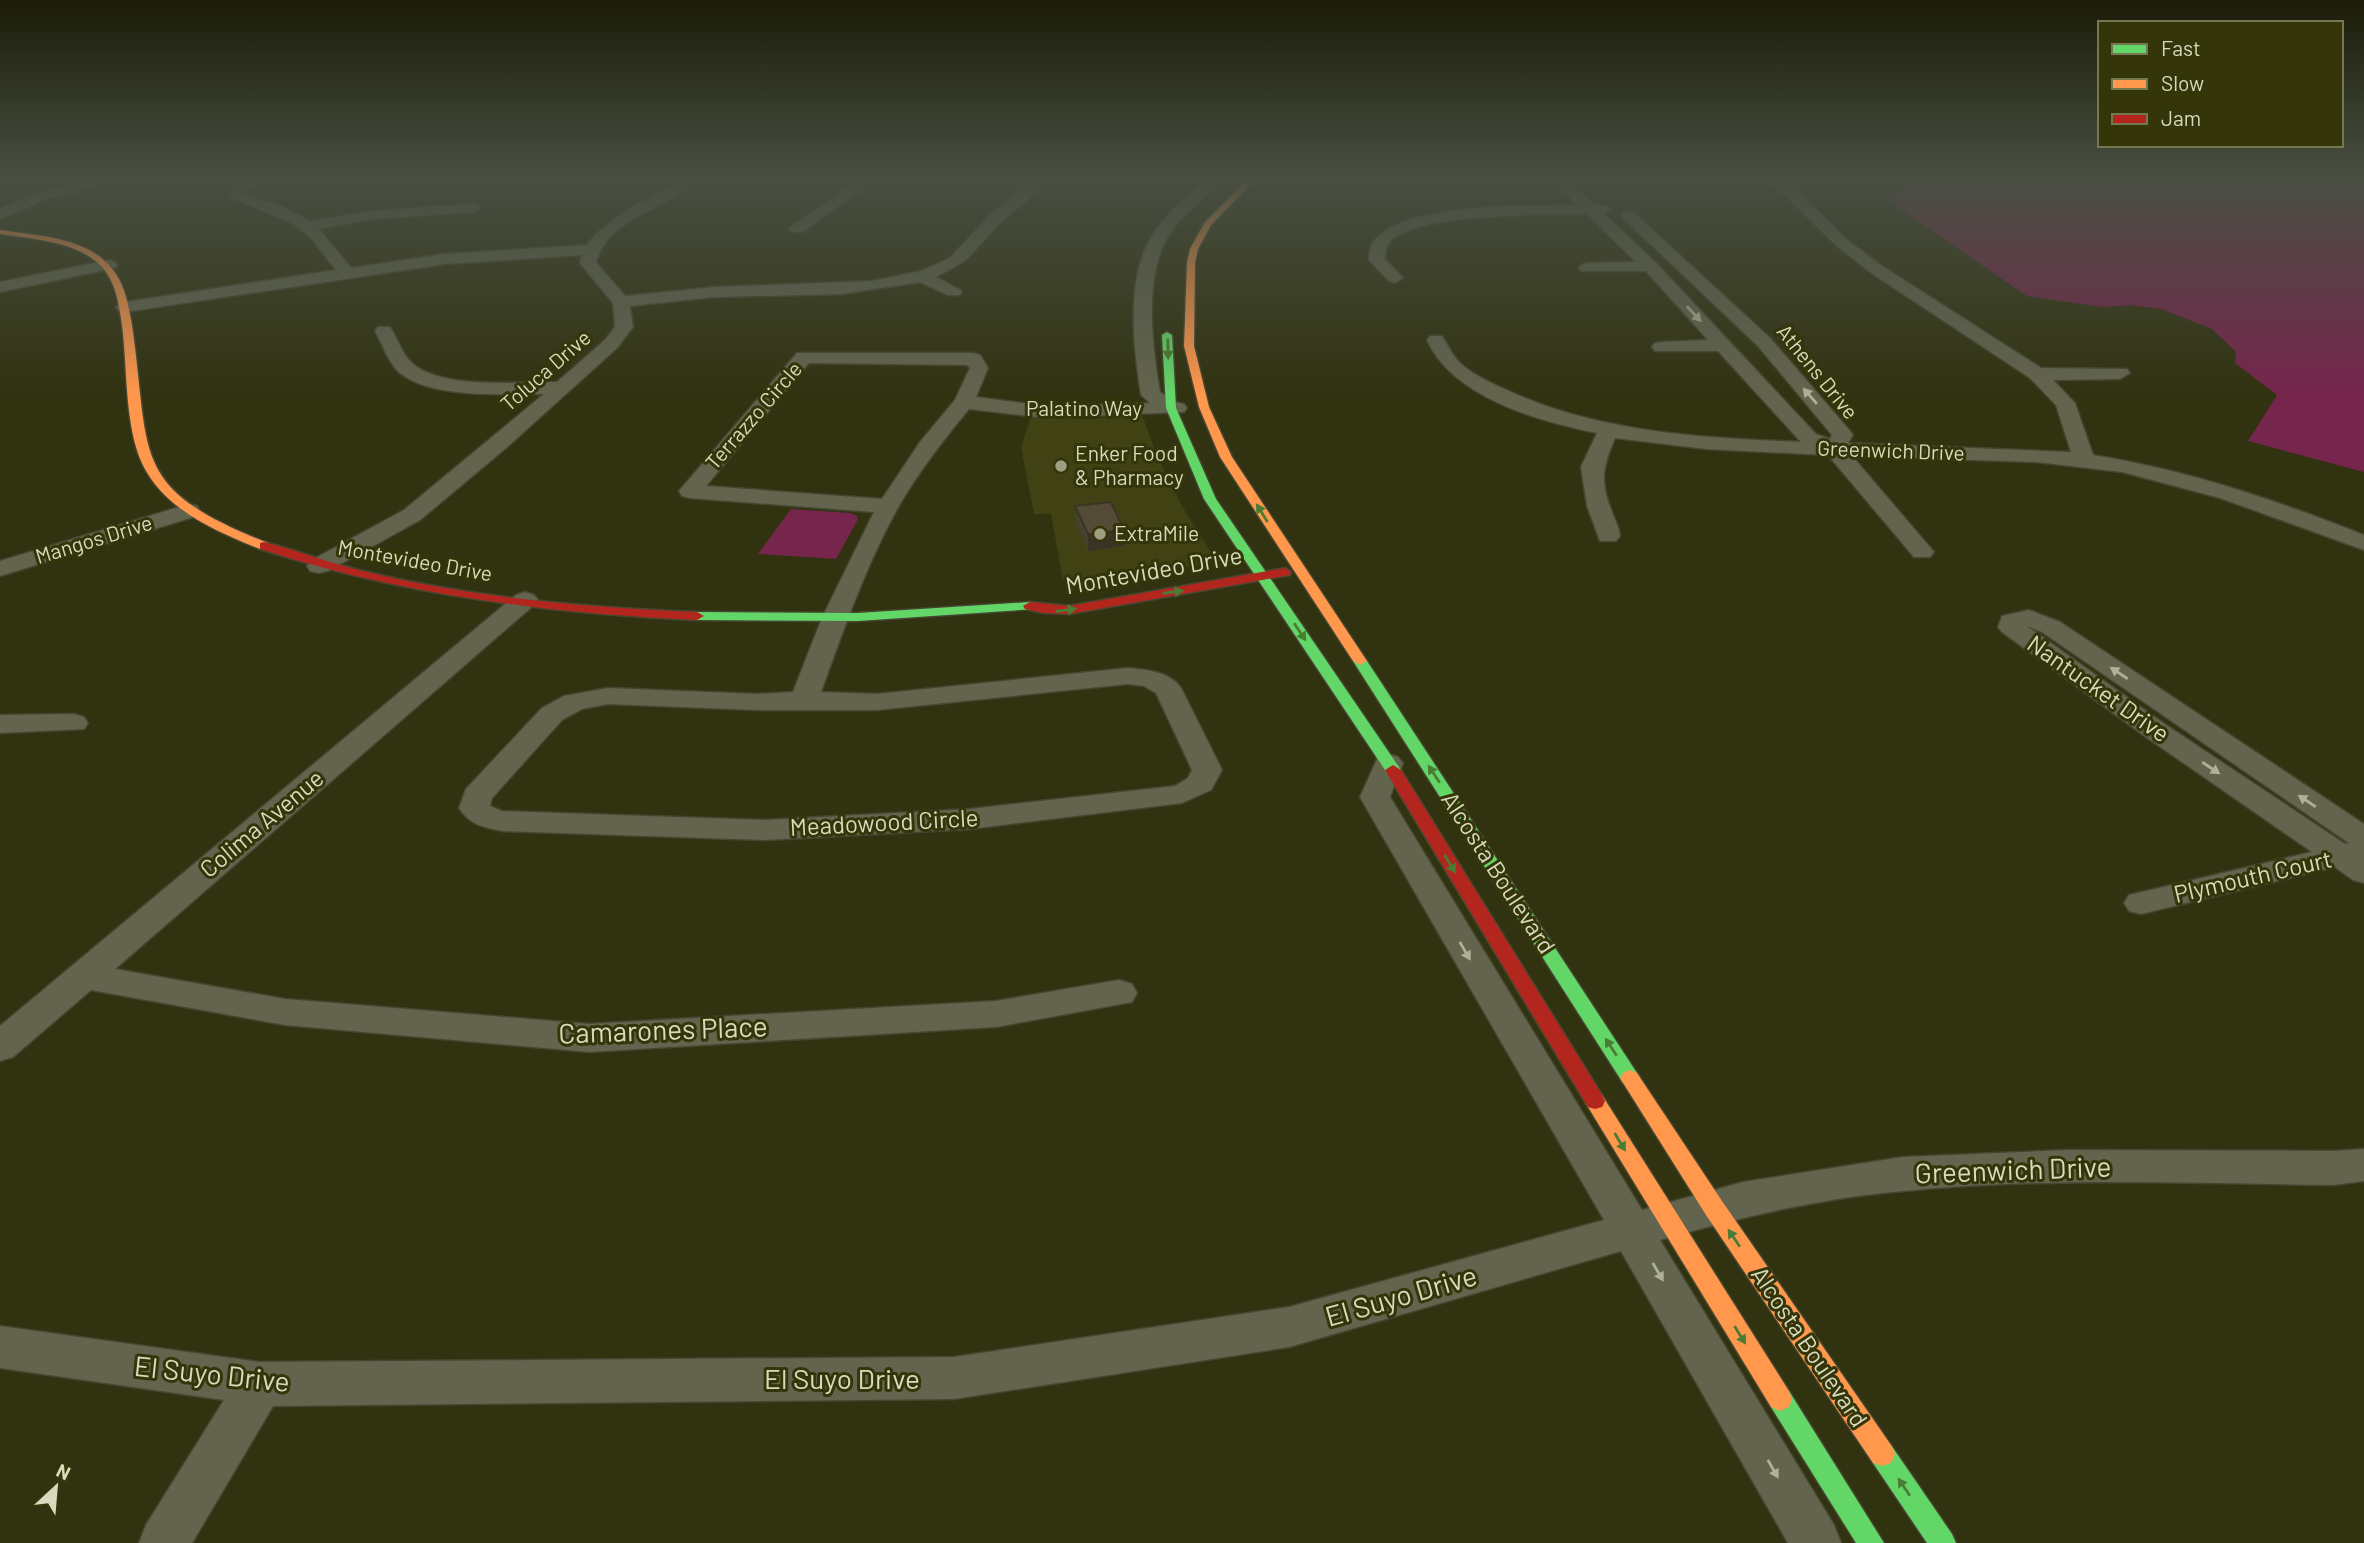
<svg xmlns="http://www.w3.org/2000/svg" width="2364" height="1543" font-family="Barlow,sans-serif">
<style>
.built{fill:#414213}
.green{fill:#76254d}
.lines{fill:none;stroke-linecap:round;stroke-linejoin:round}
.street-casing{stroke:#454630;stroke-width:3}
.fast-casing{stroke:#454630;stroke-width:3}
.slow-casing{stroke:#454630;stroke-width:3}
.jam-casing{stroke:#454630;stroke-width:3}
.street{fill:#63644e;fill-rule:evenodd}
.fast{fill:#63d668;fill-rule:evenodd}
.slow{fill:#ff974d;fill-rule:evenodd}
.jam{fill:#b3261e;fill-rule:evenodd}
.wall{fill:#48402e}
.shaded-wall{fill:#3b3426}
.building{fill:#544b36;stroke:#3b3426;stroke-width:2}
.oneway{fill:#aeb196}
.oneway2{fill:#497d34}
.poi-dot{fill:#9d9f80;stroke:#343509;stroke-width:2.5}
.labels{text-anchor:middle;stroke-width:6;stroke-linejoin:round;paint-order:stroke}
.far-street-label{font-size:21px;fill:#d7dabd;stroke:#343509}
.far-poi-label{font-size:21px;fill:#d7dabd;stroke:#343509;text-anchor:start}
.street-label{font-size:24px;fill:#d7dabd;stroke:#343509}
.near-street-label{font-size:28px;fill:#d7dabd;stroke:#343509}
</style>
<rect width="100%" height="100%" fill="#313210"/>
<path class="built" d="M1142 415 1158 458 1182 506 1214 558 1212 562 1206 565 1063 581 1051 514H1034L1021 447 1031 417 1088 419Z"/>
<g class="green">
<path d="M1923 179H2364V472L2248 441 2277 395 2235 363 2236 352 2212 329 2161 309 2130 305 2103 307 2027 296 1883 197Z"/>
<path d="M791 509 850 513 857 516V521L836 559 758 554Z"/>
</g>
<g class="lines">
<g class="street-casing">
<g id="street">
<path d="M89 179H112L110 182 44 200 0 219V209L34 194Z"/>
<path d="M244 179H260L245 192 246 195 283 207 310 221 372 211 474 204 481 208 474 212 372 219 319 229 351 268 445 254 587 245 596 234 624 212 681 179H697C667 211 610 215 596 262L625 296 715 287 872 281 921 271 950 258 988 217 1035 179H1051L999 224 966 260 936 277 962 291 960 295H948L920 282 842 294 715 297 630 306 633 327 617 348 506 448 420 520 328 571 319 573 310 571 307 566 310 561 404 510 544 394C505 394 432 399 400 373 388 363 383 344 375 331L378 327H390C398 339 402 355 413 364 442 389 519 382 557 382L605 340 615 327 613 303 580 263 582 255 445 264 125 312 119 311 116 307 125 302 336 270 311 238 294 224 232 198 231 190Z"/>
<path d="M860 179H876L802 232H792L789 229 792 226Z"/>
<path d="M1207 179H1222C1207 197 1187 210 1173 229 1142 269 1152 345 1160 392L1175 402 1184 404 1187 408 1184 412 1046 418 969 409C944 439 920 470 900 504 868 560 843 631 821 692L877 694 1128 668C1147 670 1169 671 1181 688L1222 770 1211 790 1182 803 970 829 765 840 502 831C483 827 470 825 459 808L466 789 542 708 564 696 608 688 757 694 793 692 822 618 874 512 690 498 682 496 679 491 797 353H973L980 355 988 368 976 397 1046 406 1150 403 1141 395C1134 349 1126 287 1148 243 1161 217 1186 198 1207 179ZM809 363 967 365 970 368 955 400 920 442 882 499 706 486ZM1128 684 1144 686 1156 693 1192 770 1188 778 1175 786 970 809 765 820 502 811 490 806 492 798 562 720 582 709 608 704 757 710H877Z"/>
<path d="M1552 179H1567L1594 205 1608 206 1610 209 1603 213 1656 263 1816 434 1830 439 1832 435 1758 346 1623 218 1621 215 1623 212H1633L1770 338 1850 431 1853 435 1848 443 2071 452 2056 405 2030 378 1870 272 1837 246 1784 194 1762 179H1779L1794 188 1847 240 1882 266 2041 368 2127 369 2130 373 2120 379 2053 380 2075 403 2093 455C2187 470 2276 500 2364 535V550L2220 498 2122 472 2037 462 1852 456 1934 552 1930 557H1914L1828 455 1706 449 1615 438C1604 464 1599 480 1611 509 1614 519 1619 526 1620 536L1616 541H1600L1587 506 1581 467 1597 433C1539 421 1453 398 1427 340L1430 336H1442C1448 345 1452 355 1460 363 1474 376 1494 384 1511 392 1602 433 1703 438 1801 442L1718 351H1655L1652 347 1655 343 1661 342 1708 340 1646 271H1581L1579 268 1581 265 1587 263 1636 262 1587 214C1547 215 1413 212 1389 243 1385 248 1385 254 1385 259L1403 278 1395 283 1389 281 1369 260C1369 251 1371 242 1379 236 1413 203 1531 206 1578 205Z"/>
<path d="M109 260 115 262 117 265 115 268 0 292V282Z"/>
<path d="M189 504 197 506 200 511 197 516 0 576V561Z"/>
<path d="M525 592 534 595 538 600 534 605 115 969 285 999 589 1024 996 1001 1119 980 1132 984 1137 993 1132 1002 996 1027 589 1052 285 1025 91 990 13 1057 0 1061V1026L516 595Z"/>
<path d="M2029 610 2060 622 2364 824V883L2353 880 2335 867 2141 914 2129 911 2124 903 2129 895 2312 852 2146 737 2002 632 1998 627 2002 616ZM2027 626 2042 632 2349 843 2345 844 2166 725Z"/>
<path d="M74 714 84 717 88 723 84 729 0 733V715Z"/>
<path d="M1388 754 1398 757 1403 763 1390 797 1642 1210 1743 1182 1903 1157 2067 1150 2333 1151 2364 1149V1181L2333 1185C2190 1183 2046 1177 1904 1191 1821 1198 1740 1217 1660 1240L1834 1525 1841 1543H1788L1621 1251 1289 1347 954 1399 273 1406 192 1543H139L146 1525 224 1400 0 1368V1326L260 1362 954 1357 1289 1307 1604 1220 1360 797 1378 757Z"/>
</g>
</g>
<g class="fast-casing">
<g id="fast">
<path d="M1167 332 1172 335 1176 408 1216 499 1401 770 1399 773H1387L1204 499 1166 408 1162 335Z"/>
<path d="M1030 602 1037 606 1035 609 858 621 697 620 690 616 697 612 858 613Z"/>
<path d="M1360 657 1367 661 1637 1073 1640 1078 1637 1083 1630 1086 1623 1083 1353 661Z"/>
<path d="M1780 1387 1789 1391 1884 1543H1856L1771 1407 1768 1399 1771 1391Z"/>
<path d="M1882 1442 1891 1445 1952 1534 1956 1543H1927L1873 1463 1869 1454 1873 1445Z"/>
</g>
</g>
<g class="slow-casing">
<g id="slow">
<path d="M1248 179H1256L1211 225 1198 249 1195 263 1194 346 1209 407 1232 457 1367 661 1360 665 1353 661 1220 457 1199 407 1184 346 1187 263 1190 249 1205 222Z"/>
<path d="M0 230C34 235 80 237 106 262 124 279 128 302 132 325 151 456 128 488 268 543V549H260C210 529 152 504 136 447 125 408 127 365 122 325 119 304 116 282 101 266 77 241 32 239 0 234Z"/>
<path d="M1630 1070 1637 1073 1722 1201 1891 1445 1895 1454 1891 1463 1882 1466 1873 1463 1706 1215 1620 1078 1623 1073Z"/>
<path d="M1595 1093 1602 1095 1789 1391 1792 1399 1789 1407 1780 1411 1771 1407 1588 1107 1585 1101 1588 1095Z"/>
</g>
</g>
<g class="jam-casing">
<g id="jam">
<path d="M264 542C299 551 332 564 367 572 475 598 586 607 697 612L704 616 697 620C548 613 402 595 260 549V543Z"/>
<path d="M1285 568 1291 572 1290 575 1069 614 1044 613 1025 609 1023 606 1030 602 1069 606Z"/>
<path d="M1393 765 1401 770 1602 1095 1605 1101 1602 1107 1595 1109 1588 1107 1385 770Z"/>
</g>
</g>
<use href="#street" class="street"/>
<use href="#fast" class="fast"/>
<use href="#slow" class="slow"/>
<use href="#jam" class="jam"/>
</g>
<path class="wall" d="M1075 506 1124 530V546L1088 551 1076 522Z"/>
<path class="shaded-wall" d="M1124 530V546L1088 551V534Z"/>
<path class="building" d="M1111 502 1124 530 1088 534 1075 506Z"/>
<defs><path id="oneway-solid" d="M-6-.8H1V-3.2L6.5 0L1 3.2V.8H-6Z" transform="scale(1.75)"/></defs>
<g class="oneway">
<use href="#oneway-solid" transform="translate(1694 314) rotate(47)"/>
<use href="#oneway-solid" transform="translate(1810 396) rotate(-131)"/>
<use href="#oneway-solid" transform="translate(2119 673) rotate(-146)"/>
<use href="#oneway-solid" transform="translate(2211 768) rotate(34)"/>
<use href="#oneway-solid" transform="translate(2307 801) rotate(-146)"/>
<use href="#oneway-solid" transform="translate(1465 951) rotate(60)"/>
<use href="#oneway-solid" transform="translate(1658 1272) rotate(60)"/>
<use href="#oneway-solid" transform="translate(1773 1469) rotate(60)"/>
</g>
<g class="oneway2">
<use href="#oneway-solid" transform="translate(1168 349) rotate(89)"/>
<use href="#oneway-solid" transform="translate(1262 513) rotate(-122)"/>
<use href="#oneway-solid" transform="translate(1173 592) rotate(-8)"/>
<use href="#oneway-solid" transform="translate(1066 610) rotate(-7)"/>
<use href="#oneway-solid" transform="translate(1300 632) rotate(56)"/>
<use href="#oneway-solid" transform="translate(1434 774) rotate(-123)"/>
<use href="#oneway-solid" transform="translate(1450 864) rotate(59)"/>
<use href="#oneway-solid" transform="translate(1611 1047) rotate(-123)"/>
<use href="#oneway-solid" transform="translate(1620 1142) rotate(59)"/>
<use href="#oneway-solid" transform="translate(1734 1238) rotate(-124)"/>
<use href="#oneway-solid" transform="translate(1740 1335) rotate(58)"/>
<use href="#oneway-solid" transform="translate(1904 1487) rotate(-124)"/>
</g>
<linearGradient id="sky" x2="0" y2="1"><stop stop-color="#1b1c09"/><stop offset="0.45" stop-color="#484f42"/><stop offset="1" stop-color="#484f42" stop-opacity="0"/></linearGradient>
<rect width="2364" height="395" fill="url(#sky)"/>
<g class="poi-dot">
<circle cx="1061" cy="466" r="7"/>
<circle cx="1100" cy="534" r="7"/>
</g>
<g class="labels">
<g class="far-street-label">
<text transform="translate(546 371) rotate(-41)" y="7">Toluca Drive</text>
<text transform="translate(1817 372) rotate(51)" y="7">Athens Drive</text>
<text x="1084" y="416">Palatino Way</text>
<text transform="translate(754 416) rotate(-49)" y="7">Terrazzo Circle</text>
<text transform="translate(1891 451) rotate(2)" y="7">Greenwich Drive</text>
<text transform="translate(94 540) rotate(-17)" y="7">Mangos Drive</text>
<text transform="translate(415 561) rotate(10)" y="7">Montevideo Drive</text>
</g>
<g class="far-poi-label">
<text x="1075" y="461">Enker Food<tspan x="1075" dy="24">&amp; Pharmacy</tspan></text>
<text x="1114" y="541">ExtraMile</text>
</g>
<g class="street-label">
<text transform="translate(1154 571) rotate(-10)" y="8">Montevideo Drive</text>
<text transform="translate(2098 689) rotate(35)" y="8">Nantucket Drive</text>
<text transform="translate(884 823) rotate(-3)" y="8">Meadowood Circle</text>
<text transform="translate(262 824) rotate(-40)" y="8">Colima Avenue</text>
<text transform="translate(1498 873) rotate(57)" y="8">Alcosta Boulevard</text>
<text transform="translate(2253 877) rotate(-13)" y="8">Plymouth Court</text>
<text transform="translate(1809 1347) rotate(56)" y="8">Alcosta Boulevard</text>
</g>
<g class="near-street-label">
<text transform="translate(663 1030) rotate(-2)" y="10">Camarones Place</text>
<text transform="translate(2013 1170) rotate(-2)" y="10">Greenwich Drive</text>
<text transform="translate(1401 1296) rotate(-16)" y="10">El Suyo Drive</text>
<text transform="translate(212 1374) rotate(6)" y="10">El Suyo Drive</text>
<text x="842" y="1389">El Suyo Drive</text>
</g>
</g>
<rect x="2098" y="21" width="245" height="126" fill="#343509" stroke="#757751" stroke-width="2"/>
<rect x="2112" y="44" width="35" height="10" fill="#63d668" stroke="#757751" stroke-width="2"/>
<text x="2161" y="56" font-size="21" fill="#d7dabd">Fast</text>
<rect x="2112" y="79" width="35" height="10" fill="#ff974d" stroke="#757751" stroke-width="2"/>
<text x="2161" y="91" font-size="21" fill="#d7dabd">Slow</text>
<rect x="2112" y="114" width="35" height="10" fill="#b3261e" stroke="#757751" stroke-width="2"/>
<text x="2161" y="126" font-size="21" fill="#d7dabd">Jam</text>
<g transform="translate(56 1487) rotate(26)" stroke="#343509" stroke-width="5" paint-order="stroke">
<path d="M0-5L12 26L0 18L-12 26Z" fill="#d7dabd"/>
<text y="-10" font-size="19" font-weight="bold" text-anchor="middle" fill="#d7dabd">N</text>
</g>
</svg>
